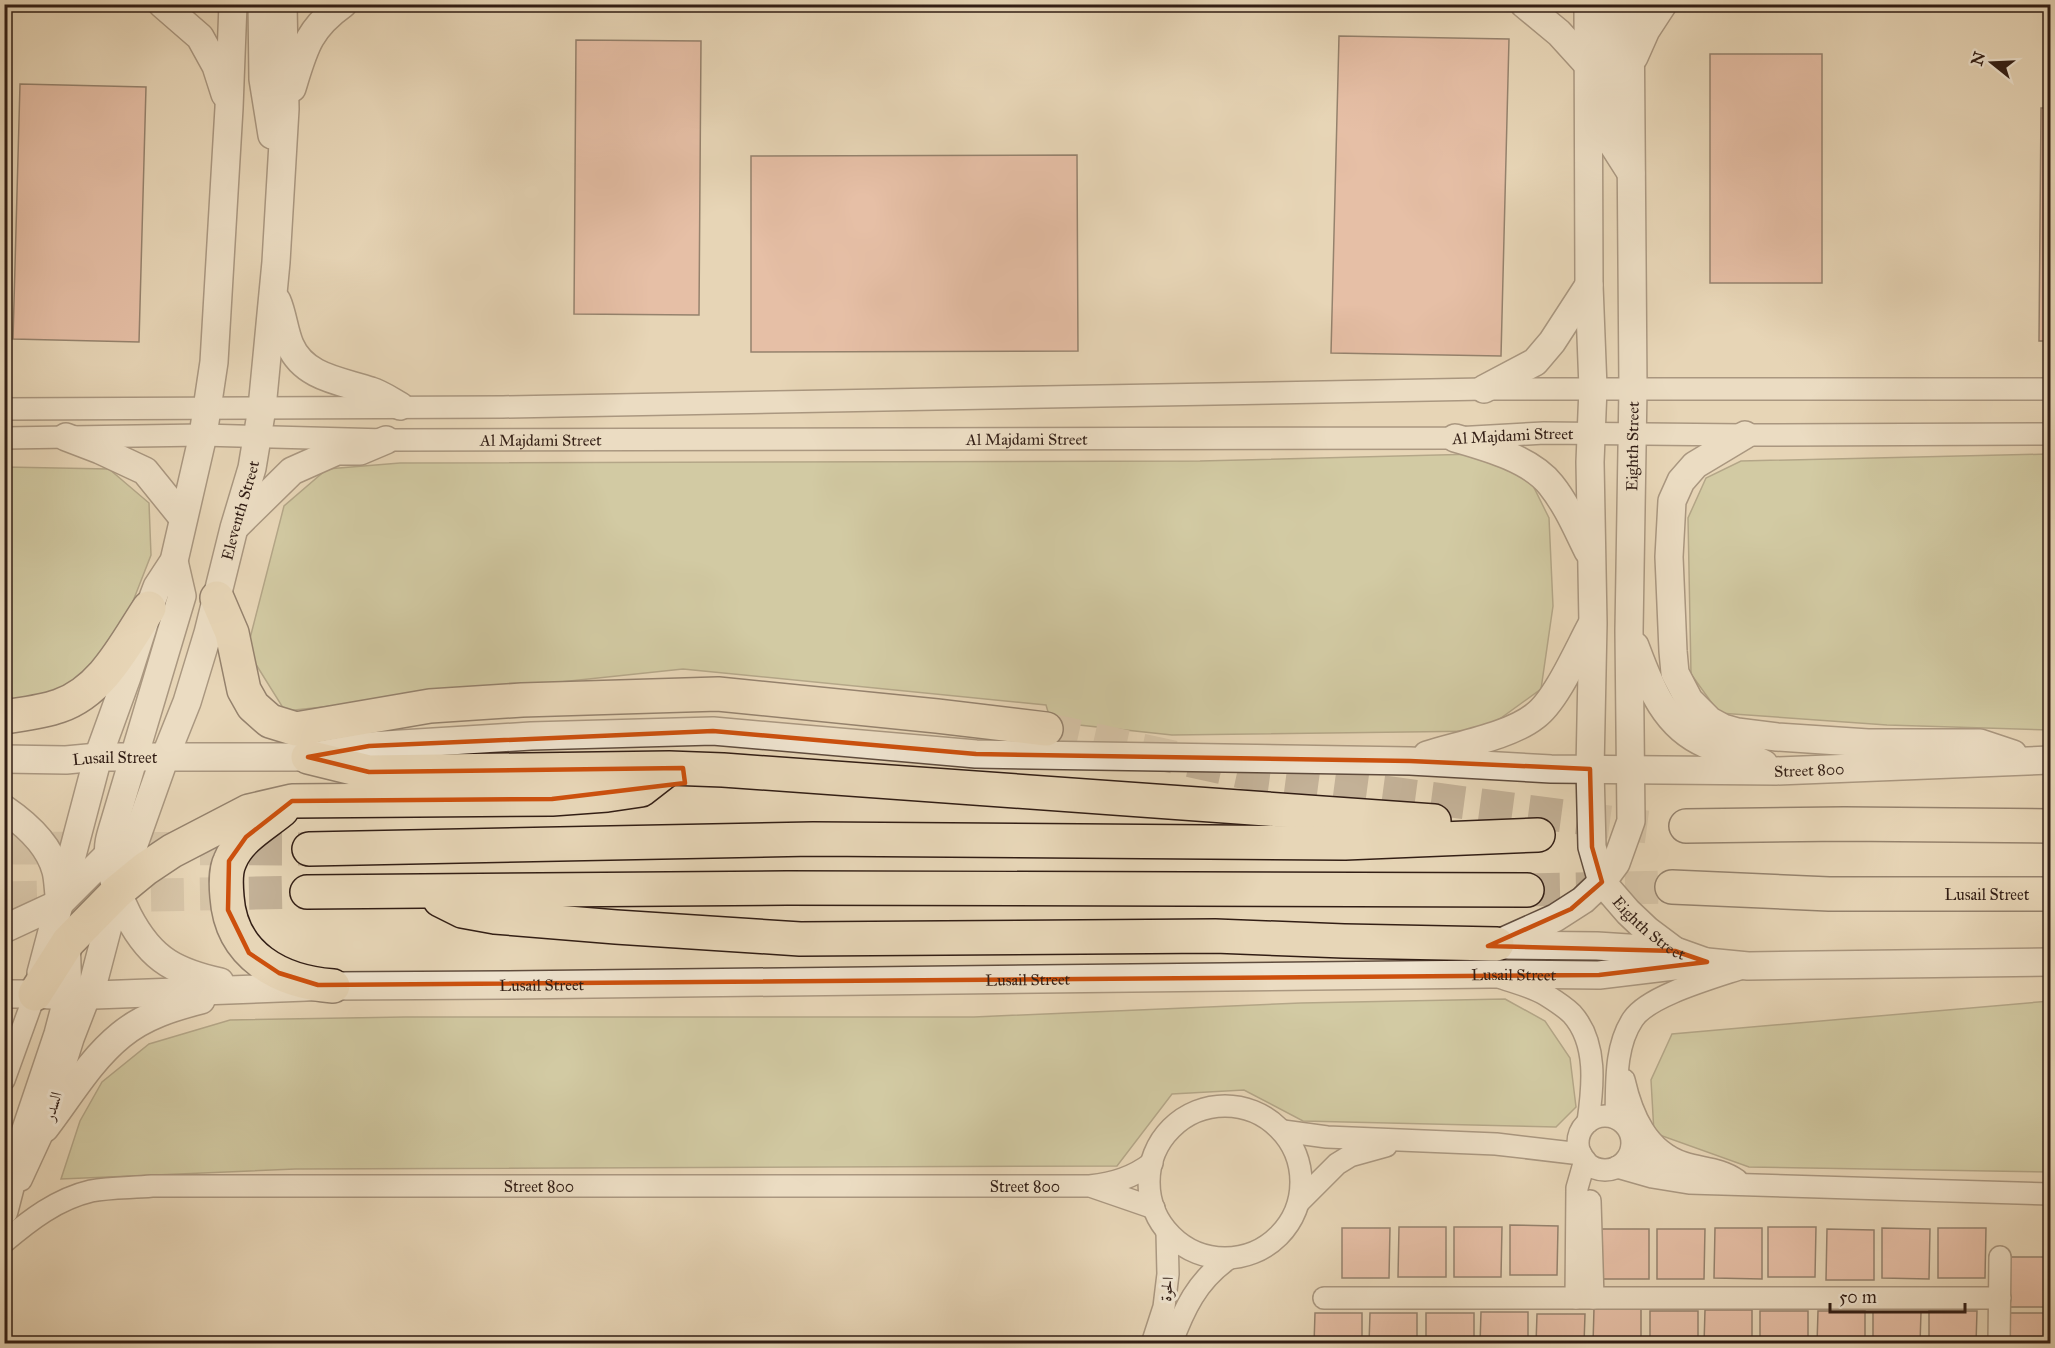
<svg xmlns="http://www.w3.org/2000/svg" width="2055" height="1348" font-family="'IM FELL Great Primer',Amiri,serif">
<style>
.green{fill:#b9bd8c;stroke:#766e50;stroke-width:1.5}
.building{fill:#e5a492;stroke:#321e15;stroke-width:1.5}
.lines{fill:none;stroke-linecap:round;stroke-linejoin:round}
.trunk-tunnel{stroke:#c3b197;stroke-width:33;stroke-dasharray:33 16;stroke-linecap:butt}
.minor-casing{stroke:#5f4c3e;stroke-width:24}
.tertiary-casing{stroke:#5f4c3e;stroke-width:30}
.trunk-casing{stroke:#321e15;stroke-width:36}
.minor{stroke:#efe4d0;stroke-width:21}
.tertiary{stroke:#efe4d0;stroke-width:27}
.trunk{stroke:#e7d6b7;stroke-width:33}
.marked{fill:none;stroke:#cd500d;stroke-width:4.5;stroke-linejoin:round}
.labels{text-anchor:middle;stroke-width:6;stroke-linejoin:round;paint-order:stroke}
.street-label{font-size:16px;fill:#321e15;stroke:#efe4d0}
</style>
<rect width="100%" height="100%" fill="#e7d6b7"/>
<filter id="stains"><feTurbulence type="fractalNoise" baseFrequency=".00333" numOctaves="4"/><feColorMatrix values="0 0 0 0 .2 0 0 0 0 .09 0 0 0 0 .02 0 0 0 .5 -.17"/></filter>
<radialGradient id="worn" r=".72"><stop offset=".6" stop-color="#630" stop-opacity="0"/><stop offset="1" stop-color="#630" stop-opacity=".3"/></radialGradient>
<g class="green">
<path d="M1517 453 1549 518 1553 606 1541 689 1483 731 1172 735 1051 722 1046 705 683 669 285 711 247 650 284 506 327 469 400 463 1200 461Z"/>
<path d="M2050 454V730L1887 725 1719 713 1691 674 1688 518 1706 478 1741 461Z"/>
<path d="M5 467 109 469 149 503 151 555 128 614 85 681 5 705Z"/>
<path d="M1505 999 1545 1021 1570 1058 1576 1107 1556 1127 1303 1121 1244 1090 1172 1094 1117 1166 295 1169 61 1179 80 1121 102 1082 149 1044 230 1020 405 1017H974L1301 1003Z"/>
<path d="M2050 1001V1172L1749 1167 1654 1133 1651 1080 1672 1034Z"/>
</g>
<g class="building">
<path d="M1339 36 1509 39 1501 356 1331 353Z"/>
<path d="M576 40 701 41 699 315 574 314Z"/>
<rect x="1710" y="54" width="112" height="229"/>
<path d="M20 84 146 87 139 342 13 339Z"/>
<path d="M2041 108H2050V341H2039Z"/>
<path d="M1077 155 1078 351 751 352V156Z"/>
<path d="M1510 1225 1558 1226 1557 1275H1510Z"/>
<path d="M1399 1227H1446V1277H1398Z"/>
<path d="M1454 1227H1502L1501 1277H1454Z"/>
<path d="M1768 1227H1816L1815 1277H1768Z"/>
<path d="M1342 1228H1390L1389 1278H1342Z"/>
<path d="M1715 1228H1762V1279L1714 1278Z"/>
<path d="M1882 1228 1930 1229 1929 1279 1882 1278Z"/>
<path d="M1938 1228H1986L1985 1278H1938Z"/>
<rect x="1601" y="1229" width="48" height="50"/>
<path d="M1657 1229H1705L1704 1279H1657Z"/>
<path d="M1827 1229 1874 1230V1280H1826Z"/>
<rect x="2010" y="1257" width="40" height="50"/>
<path d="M1594 1308H1641V1344H1593Z"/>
<path d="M1705 1310H1752V1344H1704Z"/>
<rect x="1650" y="1311" width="48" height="33"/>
<rect x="1760" y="1311" width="48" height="33"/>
<path d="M1818 1311H1865V1344H1817Z"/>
<path d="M1929 1311H1977L1976 1344H1929Z"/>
<path d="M1481 1312H1528V1344H1480Z"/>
<path d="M1873 1312H1921L1920 1344H1873Z"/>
<path d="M1315 1313H1362V1344H1314Z"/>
<path d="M1370 1313H1417V1344H1369Z"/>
<rect x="1426" y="1313" width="48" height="31"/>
<rect x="2010" y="1313" width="40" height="31"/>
<path d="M1537 1314H1585L1584 1344H1536Z"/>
</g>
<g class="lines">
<g class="trunk-tunnel">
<path d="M1046 729 1255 775 1647 827"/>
<path d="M4 848 309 849"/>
<path d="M1527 890 1672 887"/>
<path d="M4 898 307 892"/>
</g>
<g class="minor-casing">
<g id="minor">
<path d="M4 409 503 407 1484 389H2050"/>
<path id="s1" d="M4 438 203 435 386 440 1455 438 1544 433 1745 435 2050 434"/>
<path d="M1502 978C1516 983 1533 987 1546 995 1554 1000 1565 1007 1572 1014 1598 1043 1593 1087 1588 1122"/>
<path d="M4 1080 35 994"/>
<path d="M1624 1080C1632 1115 1647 1151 1684 1163 1703 1169 1720 1168 1737 1180"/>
<circle cx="1225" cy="1182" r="76"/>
<circle cx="1605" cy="1143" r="27"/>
<path d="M1616 1118C1617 1086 1614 1047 1633 1019 1649 995 1716 977 1745 967"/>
<path d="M1283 1131 1327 1137 1496 1144 1581 1154"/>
<path d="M1632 1147 1675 1176"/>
<path d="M1617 1167 1652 1177 1689 1183 2050 1194"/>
<path d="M21 1180 45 1128 73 1039 90 995"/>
<path d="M1093 1187 1154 1208"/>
<path d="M1300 1201 1337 1164 1350 1156 1386 1146"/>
<path d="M1590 1201 1593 1298"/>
<path id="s2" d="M4 1242C30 1220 57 1199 91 1191 111 1187 132 1188 152 1186H1090C1114 1183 1132 1178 1152 1163"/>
<path d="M1324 1298H2000"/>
<path d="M1576 1298 1577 1188 1585 1160"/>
<path d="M1152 1344 1164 1307 1168 1274 1167 1232"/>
<path d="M1171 1344C1184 1309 1197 1281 1228 1259"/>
<path d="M1999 1344 2000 1257"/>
</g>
</g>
<g class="tertiary-casing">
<g id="tertiary">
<path d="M162 4 200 37 216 66 225 94"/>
<path d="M262 4 263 79 272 135"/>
<path d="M1524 4 1559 33 1589 66"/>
<path id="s3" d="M1588 4 1589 285 1593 388 1590 462 1593 623 1590 769 1592 847 1602 882 1628 912 1647 930 1675 951 1703 961"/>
<path d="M1609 4 1610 140 1631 173"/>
<path d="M1634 57 1646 30 1663 4"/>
<path d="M292 88C304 49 308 29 343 4"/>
<path d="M277 301C283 315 284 331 290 345 304 378 342 381 371 391 381 394 391 401 400 406"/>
<path d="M1484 389 1535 362 1552 342 1589 285"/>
<path d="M1745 435 1695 465 1681 481 1672 501 1669 557 1673 651 1675 673 1689 700 1710 721 1723 728 1737 732 1777 737 1868 743H1980L2013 754"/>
<path d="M66 437 100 450 145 471 183 518"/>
<path d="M1455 438C1486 447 1531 459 1551 485 1567 505 1577 529 1588 551"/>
<path d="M235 527 292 471 337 451H360L386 440"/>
<path d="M174 561 182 596 114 824C111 834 107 845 109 856 113 892 136 943 168 963 184 973 202 978 220 982"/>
<path d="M1635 646C1650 686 1664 726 1706 744 1725 752 1745 754 1764 764"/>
<path d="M1427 755C1458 745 1510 736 1535 716 1556 701 1578 650 1591 626"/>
<path id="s4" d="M4 759 66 760 98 757H308L369 746 531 736 713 731 976 754 1410 761 1551 769 1776 771 2050 760"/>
<path d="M4 809C26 824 49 844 56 871 58 879 58 887 59 895"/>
<path d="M4 929 60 903 108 855 117 844"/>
<path id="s5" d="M1497 944 1555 918 1583 900 1602 882 1616 863 1631 821 1629 631 1633 388 1630 4"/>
<path d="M1501 945 1597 946 1675 951"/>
<path d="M41 973 98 757 127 677 149 608 157 587 174 561 203 435 214 362 229 108 233 4"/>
<path id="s6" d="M4 994H35L68 996 333 986 505 985 1490 974 1599 975 1707 962 1748 966 2050 962"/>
<path id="s7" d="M90 995 117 892 165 757 187 702 208 633 234 528 252 468 262 408 276 262 285 109 283 4"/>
<path d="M45 1128C69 1097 90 1060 121 1035 144 1016 173 1007 201 1000"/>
<path d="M4 1211 22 1141 58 1034 68 996 66 936"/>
</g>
</g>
<g class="trunk-casing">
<g id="trunk">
<path d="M217 598 232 633 244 690 253 706 270 721 296 729 430 706 522 700 718 694 937 716 1046 729"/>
<path d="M4 717C23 714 42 712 59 706 103 691 125 644 149 608"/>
<path d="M308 757 369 772 669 768 723 770 1434 821"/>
<path d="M282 810C264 825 239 838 230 861 225 871 226 886 227 897 231 956 280 982 333 986"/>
<path d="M1686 826 1844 824 2050 826"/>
<path d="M309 849 813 839 1345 843 1538 835"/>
<path id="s8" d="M1672 887 1829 894H2050"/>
<path d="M307 892 787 888 1527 890"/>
<path d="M440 900 462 911 495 917 616 927 800 939 1215 936 1344 941 1497 944"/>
<path d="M35 994 68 942 117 892 145 869 172 851 249 811 292 801 552 799 607 795 641 790 668 769"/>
</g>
</g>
<use href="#minor" class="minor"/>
<use href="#tertiary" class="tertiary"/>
<use href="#trunk" class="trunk"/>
</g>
<path d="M0 0H2055V1348H0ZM713 731 976 754 1410 761 1590 769 1592 847 1602 882 1571 909 1488 946 1675 951 1707 962 1599 975 318 985 279 973 249 953 228 910 229 861 246 837 292 801 552 799 685 783 683 768 369 772 308 757 369 746Z" fill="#e7d6b7" fill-opacity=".55" fill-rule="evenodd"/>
<path class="marked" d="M713 731 976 754 1410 761 1590 769 1592 847 1602 882 1571 909 1488 946 1675 951 1707 962 1599 975 318 985 279 973 249 953 228 910 229 861 246 837 292 801 552 799 685 783 683 768 369 772 308 757 369 746Z"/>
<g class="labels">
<g class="street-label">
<text dy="6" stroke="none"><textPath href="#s1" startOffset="1509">Al Majdami Street</textPath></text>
<text dy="6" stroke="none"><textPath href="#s1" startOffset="1023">Al Majdami Street</textPath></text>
<text dy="6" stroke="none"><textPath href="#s1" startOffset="537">Al Majdami Street</textPath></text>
<text dy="6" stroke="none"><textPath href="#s5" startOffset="566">Eighth Street</textPath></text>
<text dy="6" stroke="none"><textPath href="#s7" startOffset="508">Eleventh Street</textPath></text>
<text dy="6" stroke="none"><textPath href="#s4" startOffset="111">Lusail Street</textPath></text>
<text dy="6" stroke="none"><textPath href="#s4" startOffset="1808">Street 800</textPath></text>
<text dy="6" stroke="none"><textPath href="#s8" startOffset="315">Lusail Street</textPath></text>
<text dy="6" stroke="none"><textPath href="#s3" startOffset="946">Eighth Street</textPath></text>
<text dy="6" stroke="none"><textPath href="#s6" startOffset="1510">Lusail Street</textPath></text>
<text dy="6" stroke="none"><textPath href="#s6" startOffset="1024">Lusail Street</textPath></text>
<text dy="6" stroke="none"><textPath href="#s6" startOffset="538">Lusail Street</textPath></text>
<text transform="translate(52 1106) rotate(-73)" y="6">السدر</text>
<text dy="6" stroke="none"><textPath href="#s2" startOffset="1036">Street 800</textPath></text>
<text dy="6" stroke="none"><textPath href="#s2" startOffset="550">Street 800</textPath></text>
<text transform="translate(1166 1289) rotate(-84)" y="6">الحوة</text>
</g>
</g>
<rect width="2055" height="1348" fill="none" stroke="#e7d6b7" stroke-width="24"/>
<rect x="6" y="6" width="2043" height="1336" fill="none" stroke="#321e15" stroke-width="3"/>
<rect x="12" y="12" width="2031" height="1324" fill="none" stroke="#321e15" stroke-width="1.5"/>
<g transform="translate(1992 63) rotate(288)" stroke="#efe4d0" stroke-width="4.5" paint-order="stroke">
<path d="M0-4.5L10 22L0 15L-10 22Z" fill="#321e15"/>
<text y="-9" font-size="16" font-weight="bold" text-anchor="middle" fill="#321e15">N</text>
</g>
<path d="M1830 1303v9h135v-9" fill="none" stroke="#321e15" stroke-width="3"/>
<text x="1839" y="1303" font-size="18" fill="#321e15" stroke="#efe4d0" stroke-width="4.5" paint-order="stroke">50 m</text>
<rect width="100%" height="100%" filter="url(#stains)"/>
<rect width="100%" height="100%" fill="url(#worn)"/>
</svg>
